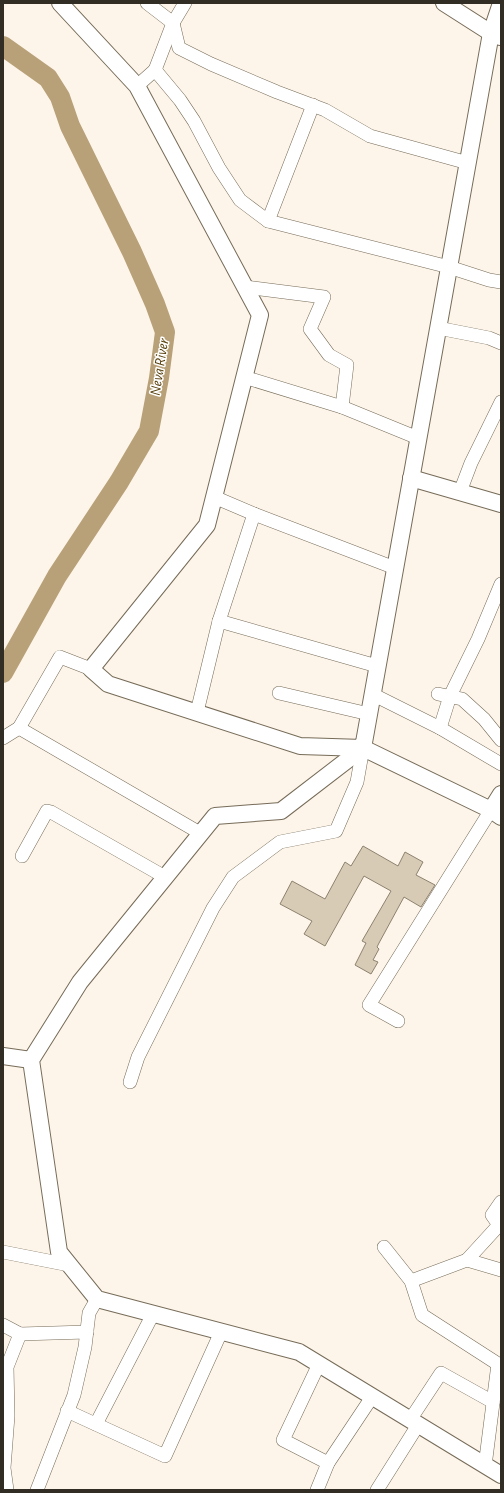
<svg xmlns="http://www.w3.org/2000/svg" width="504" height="1493" font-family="'Alegreya Sans',sans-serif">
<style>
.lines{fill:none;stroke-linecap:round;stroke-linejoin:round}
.river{stroke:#b8a178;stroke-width:20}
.building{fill:#d7cbb6;stroke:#8d826e}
.minor-casing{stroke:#766b58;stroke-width:14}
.tertiary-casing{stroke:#766b58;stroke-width:18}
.minor{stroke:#fff;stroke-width:13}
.tertiary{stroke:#fff;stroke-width:16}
.labels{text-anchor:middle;stroke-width:3;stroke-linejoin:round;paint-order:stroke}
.water-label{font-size:15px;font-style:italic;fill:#563e09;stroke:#fff}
</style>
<rect width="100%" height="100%" fill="#fdf5e9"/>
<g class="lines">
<path class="river" d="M3 46 48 78 60 97 70 126 132 252 155 304 165 332 159 378 149 431 119 482 57 576 3 673"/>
</g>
<path class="building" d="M363 846 398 866 405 852 423 862 416 875 435 885 421 907 404 897 379 943 377 947 379 949 373 960 378 962 371 974 355 965 366 943 362 941 391 891 364 876 325 946 304 934 312 921 280 904 292 881 325 899 345 862 351 866Z"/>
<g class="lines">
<g class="minor-casing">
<g id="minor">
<path d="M147 3 173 23 179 48 211 64 277 92 325 110 370 136 468 163"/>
<path d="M155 70 173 23 185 3"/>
<path d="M137 86 155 70 180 100 194 121 219 168 240 200 268 221 313 105"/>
<path d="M268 221 449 267 489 280 501 282"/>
<path d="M245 287 324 297 310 329 329 355 347 365 342 407"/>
<path d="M438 328 489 338 501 343"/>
<path d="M244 377 342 407 418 438"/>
<path d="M460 492 471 463 501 402"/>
<path d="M214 497 254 514 219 621"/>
<path d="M254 514 395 568"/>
<path d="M279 693 369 714"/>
<path d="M372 694 440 728 501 764"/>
<path d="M438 694 462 699 484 719 501 740"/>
<path d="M197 712 219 621 377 666"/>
<path d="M19 728 60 657 91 669"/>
<path d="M440 728 450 696 478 639 501 584"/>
<path d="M3 738 19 728 200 833"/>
<path d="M22 856 47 811 51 812 165 877"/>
<path d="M398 1021 369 1005 491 810"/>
<path d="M130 1082 138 1057 213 908 233 877 280 842 336 831 357 782 363 748"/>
<path d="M499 1225 492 1215 501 1202"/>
<path d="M384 1247 411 1281 422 1315 498 1364 485 1466"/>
<path d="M3 1252 69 1265"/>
<path d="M467 1260 499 1225 501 1226"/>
<path d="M411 1281 467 1260 501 1270"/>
<path d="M3 1325 20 1334 7 1367 8 1416 4 1468 7 1490"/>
<path d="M20 1334 87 1332"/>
<path d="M319 1364 283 1440 328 1463"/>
<path d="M67 1411 165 1456 221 1332"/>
<path d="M410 1420 441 1373 493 1402"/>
<path d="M96 1424 153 1314"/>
<path d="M37 1490 74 1395 85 1347 89 1313 97 1299"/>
<path d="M317 1490 328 1463 372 1397"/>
<path d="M377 1490 418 1425"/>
</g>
</g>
<g class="tertiary-casing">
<g id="tertiary">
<path d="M60 3 137 86 260 315 207 525 91 669 108 684 300 746 363 748 491 33 501 3"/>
<path d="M444 3 491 33 500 37"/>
<path d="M411 478 501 504"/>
<path d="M491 810 501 794"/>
<path d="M501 817 491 810 363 748 281 811 215 816 80 982 31 1060 59 1252 97 1299 299 1352 501 1475"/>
<path d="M3 1056 31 1060"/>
</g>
</g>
<use href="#minor" class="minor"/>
<use href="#tertiary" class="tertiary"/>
</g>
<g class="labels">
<g class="water-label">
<text transform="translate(159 367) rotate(-81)" y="5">Neva River</text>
</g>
</g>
<rect width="504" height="1493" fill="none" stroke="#312c24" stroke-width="8"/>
</svg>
